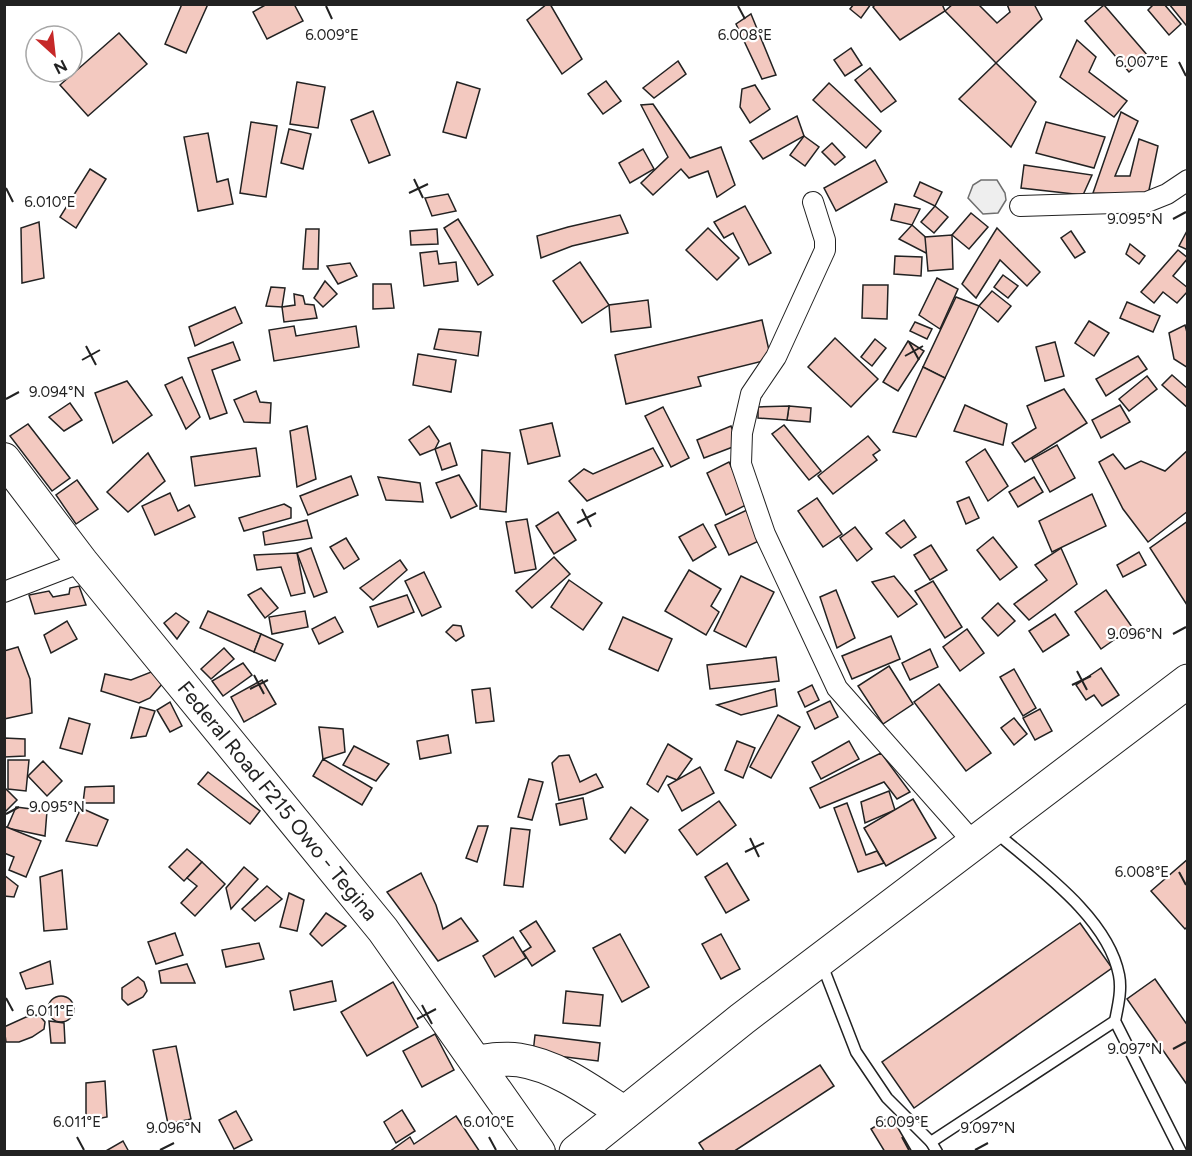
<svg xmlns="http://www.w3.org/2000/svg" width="1192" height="1156" font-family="Figtree,sans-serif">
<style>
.green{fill:#eee;stroke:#6f6f6f;stroke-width:1.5}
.building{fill:#f3c9c0;stroke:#222;stroke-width:1.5}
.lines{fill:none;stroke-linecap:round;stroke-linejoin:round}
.lane-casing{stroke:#222;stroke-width:13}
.street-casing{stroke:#222;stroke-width:22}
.primary-casing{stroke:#222;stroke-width:34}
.highway-casing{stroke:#222;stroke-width:35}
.lane{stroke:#fff;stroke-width:10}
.street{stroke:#fff;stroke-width:20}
.primary{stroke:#fff;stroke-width:32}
.highway{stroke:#fff;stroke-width:33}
.ticks{fill:none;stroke:#222;stroke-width:2}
.labels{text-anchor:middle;stroke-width:4.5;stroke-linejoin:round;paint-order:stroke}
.street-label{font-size:21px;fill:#222;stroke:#fff}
.ticks-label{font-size:15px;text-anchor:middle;fill:#222;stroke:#fff;stroke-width:4.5;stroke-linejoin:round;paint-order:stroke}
</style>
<rect width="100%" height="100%" fill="#fff"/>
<path class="green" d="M981 180H997L1005 193 1006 200 998 213 983 214 968 198 973 185Z"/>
<g class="building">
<path d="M182 4H208L186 53 165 44Z"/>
<path d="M267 4H294L303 21 267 39 253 12Z"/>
<path d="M547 4H550L582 59 562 74 527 20Z"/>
<path d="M854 4H871L861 18 850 9Z"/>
<path d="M876 4H942L945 11 900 40 873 7Z"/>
<path d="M953 4H978L997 23 1010 12 1007 4H1034L1042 19 996 63 945 11Z"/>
<path d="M1154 4H1164L1181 24 1169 35 1148 10Z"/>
<path d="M1169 4H1188V24L1186 25Z"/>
<path d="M1104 5 1148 56 1129 72 1085 21Z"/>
<path d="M751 14 776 75 762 79 736 24Z"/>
<path d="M119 33 147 64 88 116 60 85Z"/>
<path d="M1077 40 1096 57 1089 72 1127 101 1114 117 1060 77Z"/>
<path d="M851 48 862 65 845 76 834 60Z"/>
<path d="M678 61 686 74 654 98 643 88Z"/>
<path d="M996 63 1036 102 1011 147 959 99Z"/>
<path d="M870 68 896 101 881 112 855 80Z"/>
<path d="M606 81 621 101 603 114 588 94Z"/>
<path d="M297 82 325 87 318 128 290 124Z"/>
<path d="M457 82 480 89 466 138 443 132Z"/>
<path d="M829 83 881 131 866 148 813 100Z"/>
<path d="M755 85 770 109 750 123 740 107 742 89Z"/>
<path d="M653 104 690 158 721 147 735 185 717 197 708 171 689 178 681 169 653 195 641 183 668 157 641 105Z"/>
<path d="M373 111 390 155 369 163 351 120Z"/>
<path d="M1121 112 1138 121 1115 176H1130L1139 139 1158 146 1148 195 1093 193Z"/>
<path d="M797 116 804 136 763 159 750 141Z"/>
<path d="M251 122 277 126 266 197 240 193Z"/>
<path d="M1046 122 1105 137 1094 168 1036 153Z"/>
<path d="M289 129 311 134 303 169 281 163Z"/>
<path d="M208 133 217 182 228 179 233 204 198 211 184 137Z"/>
<path d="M804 136 819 147 805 166 790 155Z"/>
<path d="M832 143 845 157 835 165 822 152Z"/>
<path d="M643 149 654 169 630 183 619 163Z"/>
<path d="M875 160 887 182 836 211 824 188Z"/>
<path d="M1024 165 1092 175 1083 195 1021 188Z"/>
<path d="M90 169 106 179 76 228 60 217Z"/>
<path d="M920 182 942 192 935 206 914 196Z"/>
<path d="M448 194 456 211 432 216 425 198Z"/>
<path d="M895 204 920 209 912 225 891 220Z"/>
<path d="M745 206 771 253 749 265 733 233 724 238 714 222Z"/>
<path d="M935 206 948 217 934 233 921 222Z"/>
<path d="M971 213 988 227 969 249 952 235Z"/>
<path d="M620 215 628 233 572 246 541 258 537 236 568 227Z"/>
<path d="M458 219 493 275 478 285 444 228Z"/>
<path d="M39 222 44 278 22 283 21 228Z"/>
<path d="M912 225 932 243 926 253 899 239Z"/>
<path d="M708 228 739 258 717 280 686 250Z"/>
<path d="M997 228 1040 272 1027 286 1000 260 976 298 962 284Z"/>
<path d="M306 229H319L318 269H303Z"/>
<path d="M437 229 438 244 411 245 410 231Z"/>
<path d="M1188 229V250L1179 246Z"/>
<path d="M1071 231 1085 252 1075 258 1061 238Z"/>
<path d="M952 235 953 269 928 271 925 237Z"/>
<path d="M1130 244 1145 256 1139 264 1126 254Z"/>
<path d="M1178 250 1188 258 1173 276 1188 288V291L1177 303 1163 292 1154 303 1141 292Z"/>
<path d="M437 251 439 264 456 262 458 281 424 286 420 253Z"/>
<path d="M895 256 922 257 921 276 894 274Z"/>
<path d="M580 262 609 305 582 323 553 281Z"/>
<path d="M350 263 357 276 338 284 327 266Z"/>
<path d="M1003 275 1018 286 1008 298 994 287Z"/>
<path d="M937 278 958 289 940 329 919 315Z"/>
<path d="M325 281 337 294 323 307 314 298Z"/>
<path d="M373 284H391L394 308 373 309Z"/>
<path d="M863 285H888L887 319 862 318Z"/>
<path d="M271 287 285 288 282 307 266 306Z"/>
<path d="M992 291 1011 306 998 322 979 306Z"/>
<path d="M294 294 303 296 305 304 314 305 317 318 284 322 282 307 295 305Z"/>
<path d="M956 297 979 306 945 378 923 367Z"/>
<path d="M648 300 651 327 611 332 609 305Z"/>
<path d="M1127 302 1160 316 1153 332 1120 318Z"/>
<path d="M235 307 242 323 195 346 189 327Z"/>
<path d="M762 320 771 359 698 377 701 386 626 404 615 355Z"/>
<path d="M1089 321 1109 333 1094 356 1075 343Z"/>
<path d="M915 322 932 329 927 339 910 331Z"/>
<path d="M1185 325 1188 336V368L1174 359 1169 333Z"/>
<path d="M294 326 296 336 356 326 359 347 274 361 269 330Z"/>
<path d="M439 329 481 332 478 356 434 349Z"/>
<path d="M835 338 878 379 851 407 808 367Z"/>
<path d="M875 339 886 348 872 366 861 357Z"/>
<path d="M908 341 924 351 898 391 883 382Z"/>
<path d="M233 342 240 360 212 370 227 413 210 419 188 358Z"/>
<path d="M1055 342 1064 376 1045 381 1036 347Z"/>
<path d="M418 354 456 360 451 392 413 385Z"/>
<path d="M1138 356 1147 369 1106 396 1096 379Z"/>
<path d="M923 367 945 378 916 437 893 432Z"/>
<path d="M1172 375 1188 389V408L1162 385Z"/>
<path d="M1147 376 1157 389 1129 411 1119 399Z"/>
<path d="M182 377 200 417 186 429 165 385Z"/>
<path d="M127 381 152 415 113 443 95 393Z"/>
<path d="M1064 389 1087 423 1025 462 1012 443 1036 428 1027 406Z"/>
<path d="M256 391 260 402 271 403 270 423 244 422 234 400Z"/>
<path d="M70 403 82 420 64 431 49 417Z"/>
<path d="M965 405 1007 424 1003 445 954 431Z"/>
<path d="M1120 405 1130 422 1101 438 1092 420Z"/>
<path d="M789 406 811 408 810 422 787 420Z"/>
<path d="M789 406 787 420 758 418V407Z"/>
<path d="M663 407 689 458 671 467 645 416Z"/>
<path d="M552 423 560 456 528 464 520 430Z"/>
<path d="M28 424 70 478 52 491 10 436Z"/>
<path d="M784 425 821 471 809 480 772 434Z"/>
<path d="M307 426 316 479 297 487 290 431Z"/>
<path d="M429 426 439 441 435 449 420 455 409 440Z"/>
<path d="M731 426 738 445 704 458 697 440Z"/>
<path d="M868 436 880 450 873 455 877 460 833 494 818 476Z"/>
<path d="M450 443 457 465 442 470 435 449Z"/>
<path d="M1057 445 1075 478 1050 492 1032 459Z"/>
<path d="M256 448 260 476 195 486 191 457Z"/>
<path d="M653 448 663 466 587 501 569 481 584 469 593 474Z"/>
<path d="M985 449 1008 486 988 501 966 462Z"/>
<path d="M482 450 510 453 506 512 480 509Z"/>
<path d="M1188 450V511L1148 542 1123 509 1099 462 1113 454 1125 469 1141 461 1165 471Z"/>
<path d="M148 453 165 481 128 512 107 492Z"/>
<path d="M729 462 748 504 726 515 707 473Z"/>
<path d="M459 475 477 506 451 518 436 483Z"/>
<path d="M351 476 358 495 308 515 300 496Z"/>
<path d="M378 477 420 483 423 502 386 500Z"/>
<path d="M1034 477 1043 492 1018 507 1009 492Z"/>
<path d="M77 480 98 509 76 524 56 495Z"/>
<path d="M170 493 178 511 189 505 195 517 155 535 142 506Z"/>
<path d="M1092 494 1106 526 1052 552 1039 521Z"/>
<path d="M969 497 979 518 966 524 957 502Z"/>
<path d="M817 498 842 534 823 547 798 511Z"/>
<path d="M284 504 291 508V518L244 531 239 518Z"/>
<path d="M747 510 761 540 729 555 715 525Z"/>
<path d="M558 512 576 540 554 554 536 526Z"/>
<path d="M527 519 536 569 515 573 506 522Z"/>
<path d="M307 520 312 538 265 545 263 532Z"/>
<path d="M904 520 916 537 901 548 886 533Z"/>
<path d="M1188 521V605H1187L1150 548Z"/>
<path d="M703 524 716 547 693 561 679 537Z"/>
<path d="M855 527 872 549 857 561 840 538Z"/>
<path d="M993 537 1017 567 1000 580 977 550Z"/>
<path d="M346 538 359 559 344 569 330 547Z"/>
<path d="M931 545 947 570 930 580 914 555Z"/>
<path d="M311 548 327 592 314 597 297 553Z"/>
<path d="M1061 548 1077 584 1029 620 1014 604 1047 580 1035 565Z"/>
<path d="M1139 552 1146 565 1123 577 1117 565Z"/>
<path d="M297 553 305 593 291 596 281 567 257 570 254 555Z"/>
<path d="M554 557 570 574 532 608 516 591Z"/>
<path d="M400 560 407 570 373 600 360 588Z"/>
<path d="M689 570 721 589 711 606 719 612 706 635 665 611Z"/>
<path d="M424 572 441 607 422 616 405 581Z"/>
<path d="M741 576 774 592 746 647 714 631Z"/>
<path d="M894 576 917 604 898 617 872 582Z"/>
<path d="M569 580 602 603 583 630 551 607Z"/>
<path d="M933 581 962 627 945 638 915 591Z"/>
<path d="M79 586 86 605 35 614 29 595 49 591 53 597 69 594 70 588Z"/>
<path d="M261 588 278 608 265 618 248 595Z"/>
<path d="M836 590 855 638 837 648 820 597Z"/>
<path d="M1106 590 1132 627 1101 649 1075 612Z"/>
<path d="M407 595 414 612 378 627 370 607Z"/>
<path d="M998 603 1015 621 998 636 982 618Z"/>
<path d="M208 611 261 634 254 652 200 628Z"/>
<path d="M305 611 308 627 272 634 269 617Z"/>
<path d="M176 613 189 622 177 639 164 623Z"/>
<path d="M1055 614 1069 635 1043 652 1029 631Z"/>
<path d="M335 617 343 632 319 644 312 629Z"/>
<path d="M623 617 672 639 658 671 609 649Z"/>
<path d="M67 621 77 639 51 653 44 635Z"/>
<path d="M453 625 461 626 464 636 456 641 446 632Z"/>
<path d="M967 629 984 653 960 671 943 647Z"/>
<path d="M261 634 283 644 275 661 254 652Z"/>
<path d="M891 636 900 659 852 679 842 656Z"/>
<path d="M18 647 30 679 32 713 4 719V651Z"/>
<path d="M224 648 234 659 211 679 201 669Z"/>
<path d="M930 649 938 667 910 680 902 663Z"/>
<path d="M776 657 779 681 710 689 707 665Z"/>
<path d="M243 663 252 675 223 696 212 681Z"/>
<path d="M889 666 913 704 883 724 858 686Z"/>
<path d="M1101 668 1119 695 1102 706 1094 695 1086 700 1076 685Z"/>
<path d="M1014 669 1036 708 1023 716 1000 677Z"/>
<path d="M151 672 163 683 150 698 139 703 101 691 105 674 131 680Z"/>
<path d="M262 680 276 704 244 722 231 697Z"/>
<path d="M939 684 991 753 966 771 914 702Z"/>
<path d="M812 685 819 700 805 707 798 692Z"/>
<path d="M490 688 494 721 476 723 472 690Z"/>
<path d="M775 689 777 706 741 715 717 705Z"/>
<path d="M830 701 838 717 815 729 807 712Z"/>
<path d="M170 702 182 726 170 732 157 710Z"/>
<path d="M140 707 155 711 146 736 131 738Z"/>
<path d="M1040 709 1052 731 1035 740 1023 718Z"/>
<path d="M778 715 800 727 771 778 750 767Z"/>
<path d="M69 718 90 724 82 754 60 748Z"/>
<path d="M1014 718 1027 734 1014 745 1001 728Z"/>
<path d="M319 727 343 729 345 752 323 759Z"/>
<path d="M448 735 451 753 420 759 417 741Z"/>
<path d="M4 738 25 739V756L4 757Z"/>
<path d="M737 741 755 748 743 778 725 770Z"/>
<path d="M849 741 859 759 821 779 812 762Z"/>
<path d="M668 744 692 759 677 780 667 776 658 792 647 784Z"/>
<path d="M354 746 389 764 376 781 343 765Z"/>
<path d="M881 753 910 792 897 799 884 782 820 808 810 788Z"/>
<path d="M569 755 580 782 596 774 603 787 585 794 559 800 552 763 559 756Z"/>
<path d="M323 759 372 788 362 805 313 776Z"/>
<path d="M8 760H29L26 791 8 789Z"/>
<path d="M43 761 62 781 47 796 28 776Z"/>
<path d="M700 767 714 793 682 811 668 785Z"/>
<path d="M208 772 260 811 250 824 198 784Z"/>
<path d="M529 779 543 782 532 820 518 817Z"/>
<path d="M114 786V803H83L85 787Z"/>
<path d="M4 787 17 800 4 813Z"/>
<path d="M889 791 895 810 865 823 861 802Z"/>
<path d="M583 798 587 819 560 825 556 804Z"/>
<path d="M913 799 936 838 886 866 864 828Z"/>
<path d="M719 801 736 825 697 855 679 830Z"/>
<path d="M847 803 866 855 877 851 884 863 858 872 834 808Z"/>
<path d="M16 807 47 811 45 836 7 828Z"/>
<path d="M631 807 648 820 625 853 610 839Z"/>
<path d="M81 808 108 820 97 846 66 841Z"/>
<path d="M4 826 41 841 26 877 9 870 14 857 4 853Z"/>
<path d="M478 826H488L477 862 466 858Z"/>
<path d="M511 828 530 830 523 887 504 885Z"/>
<path d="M187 849 202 862 184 881 169 867Z"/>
<path d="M1188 859V926L1185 929 1151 891Z"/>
<path d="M202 862 225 884 195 916 181 903 197 886 187 878Z"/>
<path d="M727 863 749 900 726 913 705 877Z"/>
<path d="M244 867 258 879 231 909 226 888Z"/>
<path d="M62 870 67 929 44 931 40 877Z"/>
<path d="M421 873 436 905 443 929 461 918 478 941 438 961 387 892Z"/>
<path d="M4 875 18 886 14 897 4 896Z"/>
<path d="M267 886 282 899 255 921 242 909Z"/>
<path d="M289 893 304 900 297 931 280 927Z"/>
<path d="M326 913 346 926 322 946 310 934Z"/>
<path d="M536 921 555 951 532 966 523 952 531 947 520 931Z"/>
<path d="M1080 923 1112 968 914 1108 882 1062Z"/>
<path d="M175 933 183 955 156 964 148 942Z"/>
<path d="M620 934 649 987 622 1002 593 948Z"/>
<path d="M721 934 740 969 721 979 702 944Z"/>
<path d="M513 937 526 958 495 977 483 956Z"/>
<path d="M259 943 264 959 226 967 222 950Z"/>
<path d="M50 961 53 984 26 989 20 973Z"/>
<path d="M187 964 195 983H161L159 971Z"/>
<path d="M138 977 144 982 147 991 143 997 128 1005 122 999V988Z"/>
<path d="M1155 979 1188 1026V1086L1127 999Z"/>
<path d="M332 981 336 1001 294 1010 290 991Z"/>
<path d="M393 982 418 1027 367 1056 341 1012Z"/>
<path d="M566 991 603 995 600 1026 563 1023Z"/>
<circle cx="61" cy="1009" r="13"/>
<path d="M40 1016 45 1022 44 1029 32 1037 19 1042H6L4 1027 26 1017Z"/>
<path d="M49 1021 64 1023 65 1043H51Z"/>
<path d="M435 1034 454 1070 422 1087 403 1051Z"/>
<path d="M535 1035 600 1043 598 1061 533 1053Z"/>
<path d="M176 1046 191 1119 168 1124 153 1050Z"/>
<path d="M820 1065 834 1086 733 1152H705L699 1143Z"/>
<path d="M105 1081 107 1117 86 1121V1083Z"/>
<path d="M402 1110 415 1131 396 1143 384 1122Z"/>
<path d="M236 1111 252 1140 234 1149 219 1120Z"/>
<path d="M456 1116 480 1152H389L410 1137 414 1144Z"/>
<path d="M891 1116 912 1152H885L871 1129Z"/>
<path d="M123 1141 129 1152H104Z"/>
</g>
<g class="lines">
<g class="lane-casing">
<g id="lane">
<path d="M994 831C1037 868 1108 917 1119 975 1122 990 1118 1006 1115 1021L1181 1152"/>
<path d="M821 962 856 1052 887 1098 931 1142 937 1152"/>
<path d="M931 1142 1115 1021"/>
</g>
</g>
<g class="street-casing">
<g id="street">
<path d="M813 202 825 240V250L776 357 751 394 742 433 741 464 765 534 837 688 974 843"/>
<path d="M1020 206 1147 202 1167 194 1188 180"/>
<path d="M4 592 82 562"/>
</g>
</g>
<g class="primary-casing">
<g id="primary">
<path id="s1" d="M4 459 82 562 383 930 539 1152"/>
</g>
</g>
<g class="highway-casing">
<g id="highway">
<path d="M477 1062C491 1060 505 1058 519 1060 558 1066 592 1092 624 1113"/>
<path d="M576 1152 742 1019 1188 681"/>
</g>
</g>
<use href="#lane" class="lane"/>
<use href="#street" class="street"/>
<use href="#primary" class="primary"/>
<use href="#highway" class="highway"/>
</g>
<path class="ticks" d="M326 6 332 19M738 6 745 19M1179 62 1186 76M414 179 423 198M6 188 13 202M409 193 428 184M1173 219 1186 212M909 342 919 360M86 346 96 365M905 356 923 346M82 360 100 350M6 399 19 392M582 509 591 527M577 523 596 513M1173 634 1186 627M1077 671 1087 690M254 675 264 694M1072 685 1091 676M250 689 268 680M6 814 19 807M750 838 759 857M745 852 764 843M1179 872 1186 885M6 998 13 1011M422 1005 432 1024M417 1019 436 1009M1173 1049 1186 1042M77 1137 84 1150M489 1137 496 1150M902 1137 909 1150M160 1150 174 1143M975 1150 988 1143"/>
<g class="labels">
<g class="street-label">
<text dy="7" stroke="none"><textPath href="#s1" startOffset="438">Federal Road F215 Owo - Tegina</textPath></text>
</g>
</g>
<g class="ticks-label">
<text x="332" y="40">6.009°E</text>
<text x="745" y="40">6.008°E</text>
<text x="1142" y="67">6.007°E</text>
<text x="50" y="207">6.010°E</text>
<text x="1135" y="224">9.095°N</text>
<text x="57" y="397">9.094°N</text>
<text x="1135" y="639">9.096°N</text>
<text x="57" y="812">9.095°N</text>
<text x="1142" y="877">6.008°E</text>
<text x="50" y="1016">6.011°E</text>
<text x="1135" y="1054">9.097°N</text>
<text x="77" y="1127">6.011°E</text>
<text x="489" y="1127">6.010°E</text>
<text x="902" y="1127">6.009°E</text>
<text x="174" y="1133">9.096°N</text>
<text x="988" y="1133">9.097°N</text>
</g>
<rect width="1192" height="1156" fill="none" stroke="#222222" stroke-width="12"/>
<g transform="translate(54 54) rotate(153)"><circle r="28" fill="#ffffff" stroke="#a7a7a7" stroke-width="1.5"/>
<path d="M0-4.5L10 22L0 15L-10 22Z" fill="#c62828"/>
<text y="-9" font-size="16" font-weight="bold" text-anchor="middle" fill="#222222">N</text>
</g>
</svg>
